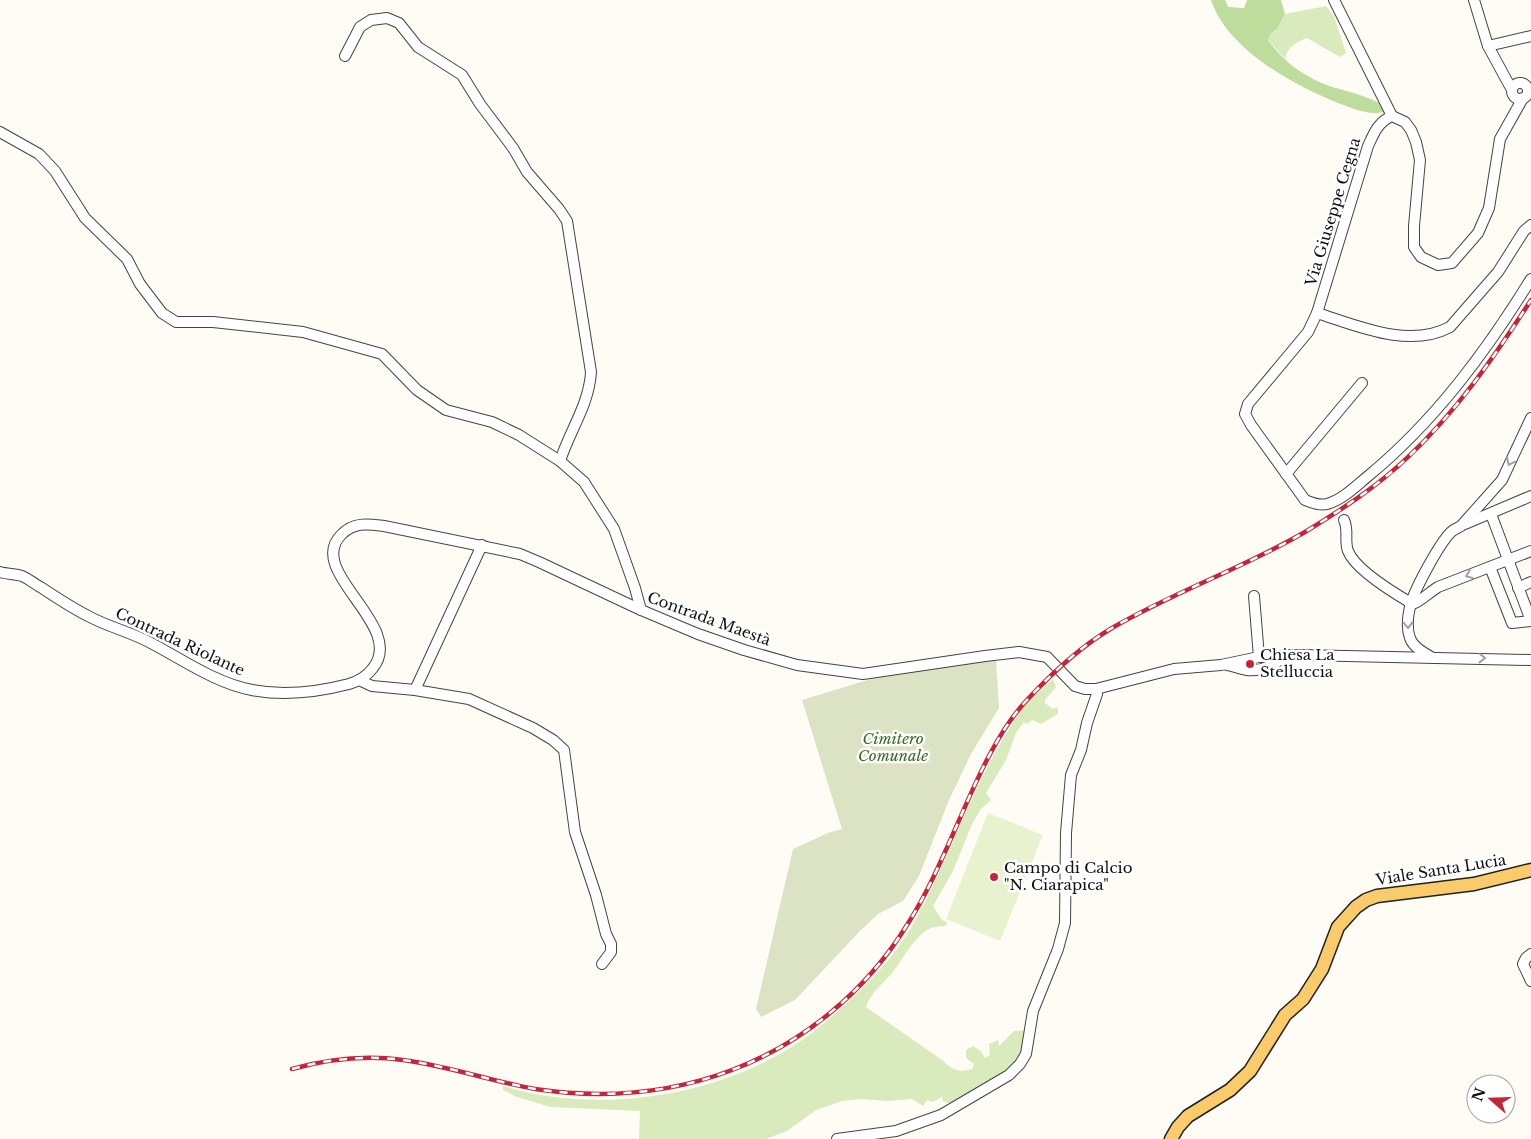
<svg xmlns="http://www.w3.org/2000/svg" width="1531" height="1139" font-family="'Libre Baskerville',serif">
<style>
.green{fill:#d9ebbc}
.forest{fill:#bedc9b}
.cemetery{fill:#dce3c4}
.pitch{fill:#e9f2cf}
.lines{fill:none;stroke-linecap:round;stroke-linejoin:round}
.minor-casing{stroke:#444;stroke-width:12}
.major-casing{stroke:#222;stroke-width:15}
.minor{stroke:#fff;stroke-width:10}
.major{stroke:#facb6a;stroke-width:12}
.rail-casing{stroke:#c5253a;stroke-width:4.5}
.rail{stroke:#fff;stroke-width:2.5;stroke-dasharray:8;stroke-linecap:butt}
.oneway{stroke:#a0a0a0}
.poi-dot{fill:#c5253a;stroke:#fff;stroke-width:2}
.labels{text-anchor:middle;stroke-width:5;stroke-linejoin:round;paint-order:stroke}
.street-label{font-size:15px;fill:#111;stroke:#fff}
.poi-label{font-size:15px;fill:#111;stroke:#fff;text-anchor:start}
.park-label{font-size:15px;font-style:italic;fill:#356b1e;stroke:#fff}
</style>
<rect width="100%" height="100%" fill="#fffcf5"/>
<g class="green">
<path d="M1326 6 1334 16 1346 53 1340 57 1307 38C1295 43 1288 46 1285 59L1268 40 1271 33 1277 29 1285 14Z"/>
<path d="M1053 679 1056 687 1045 700V703L1053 709 1058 707V714L1041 724 1032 720 1027 724 1024 722 1016 733 1006 760 986 793 991 800 981 809 972 824 953 871 933 906 942 920 948 923 945 926C939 926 932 927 927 930 912 940 903 959 892 973 883 984 870 993 866 1007L942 1060C953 1070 958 1073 972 1069L974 1064 966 1058V1050L973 1046 981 1051 985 1058 990 1055 989 1044 998 1040 999 1046 1014 1031H1020L1029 1028C1028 1034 1027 1041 1025 1047 1013 1076 976 1089 950 1104L943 1101 942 1097 933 1102 927 1100 923 1106 912 1099 888 1101 860 1099 842 1101 816 1110 787 1131 766 1139H639L640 1111 550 1107 517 1097 503 1090V1086C598 1115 717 1097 799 1042 819 1029 835 1014 852 998 877 975 900 949 916 919 948 861 968 797 1002 741 1010 728 1018 713 1028 702 1035 694 1044 687 1053 679Z"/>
</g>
<path class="forest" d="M1211 0H1225L1228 7 1244 8 1247 0H1281L1285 14 1277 29 1271 33 1268 40C1284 63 1306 78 1332 87 1350 92 1367 96 1383 105V112C1369 116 1352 108 1338 103 1293 85 1227 49 1211 0Z"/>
<path class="cemetery" d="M996 659 999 708 971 754 949 800 919 876 903 901 878 914 860 931 795 1000 761 1017 756 1009 793 849 828 833 842 829 802 700 884 675Z"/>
<path class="pitch" d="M988 813 1043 835 1000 941 946 919Z"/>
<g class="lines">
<g class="minor-casing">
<g id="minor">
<path d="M1334 0 1392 116"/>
<path d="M1474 0 1488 46 1512 90"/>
<path d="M1488 46 1531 36"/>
<path d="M345 56 360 27 371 20 387 18 399 23 418 47 462 75 480 104 513 148 527 172 559 209 567 221 591 372C589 405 570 430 560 461"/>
<circle cx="1520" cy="91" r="8"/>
<path d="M1523 98 1500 139 1489 208 1478 233 1452 263 1438 265 1421 257 1414 247V226L1420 160 1416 142 1411 130 1405 122 1392 116C1378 122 1374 133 1368 146L1317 313 1308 332 1248 404 1245 414 1251 425 1305 500C1312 503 1320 506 1327 504 1342 500 1356 486 1367 477 1434 422 1486 352 1531 279"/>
<path d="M0 132 39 154 55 171 85 218 127 259 140 284 162 313 176 322H213L303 332 382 354 417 390 446 410 492 422 519 435 560 461 584 482 614 529 635 588 641 610"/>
<path d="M1317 313C1358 326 1409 349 1450 327L1498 272 1524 231 1531 225"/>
<path d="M1286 474 1362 383"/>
<path d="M1491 514 1531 621"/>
<path d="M1344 520C1349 530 1344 541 1348 551 1355 569 1394 593 1411 603"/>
<path d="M1465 524 1531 496"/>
<path d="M1490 567 1512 623 1531 621"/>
<path d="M0 572C7 574 16 574 22 576 29 579 36 585 42 588 57 598 74 609 90 617 109 627 130 632 149 642 182 659 215 683 252 690 283 696 318 692 349 684 359 681 367 676 373 668 407 625 303 571 342 534 354 522 367 524 384 526L520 554 539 562 641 610 698 634 744 650 797 665 863 674 985 656 1019 652 1047 657 1075 686 1085 689H1096L1174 669 1221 665 1259 657 1301 655 1531 660"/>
<path d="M1518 588 1531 582"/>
<path d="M1254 596 1259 657"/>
<path d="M1410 605C1421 602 1428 593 1438 587L1531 551"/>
<path d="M1433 658C1424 653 1413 647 1410 638 1406 627 1408 614 1411 603 1416 587 1439 544 1451 532 1454 529 1458 528 1461 526L1502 480 1531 418"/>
<path d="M1227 665C1234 666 1240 669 1247 670 1263 672 1275 664 1287 655"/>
<path d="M359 680 372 686 415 690 469 699 533 728 553 740 564 750 575 832 596 895 606 934 611 944V952L602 964"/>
<path d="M415 690 482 545"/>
<path d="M1531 954 1526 958 1523 964 1531 981"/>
<path d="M837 1139 896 1131 941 1115 1009 1075 1020 1064 1026 1054 1033 1011 1058 949 1065 923 1066 833 1071 775 1081 750 1087 723 1097 694 1096 689"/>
</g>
</g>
<g class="major-casing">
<path id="major" d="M1171 1139 1178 1127 1188 1116 1230 1090 1250 1071 1285 1015 1303 999 1322 969 1338 927 1356 907 1366 900 1377 896 1474 884 1531 870"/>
</g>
<use href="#minor" class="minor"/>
<use href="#major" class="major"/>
<g class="rail-casing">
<path id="rail" d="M292 1069C328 1059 366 1055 403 1060 448 1066 491 1081 535 1089 602 1099 669 1094 732 1070 804 1043 867 990 907 925 927 894 942 859 957 825 975 784 996 733 1027 700 1052 673 1080 647 1112 628 1174 592 1243 568 1305 532 1341 510 1378 486 1408 457 1457 411 1495 356 1531 300"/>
</g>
<use href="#rail" class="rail"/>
</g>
<defs><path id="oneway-chevron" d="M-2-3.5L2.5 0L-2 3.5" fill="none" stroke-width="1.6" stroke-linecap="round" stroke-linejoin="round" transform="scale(1.25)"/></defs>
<g class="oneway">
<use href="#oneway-chevron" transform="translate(1510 462) rotate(116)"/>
<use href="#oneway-chevron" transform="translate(1469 575) rotate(158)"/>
<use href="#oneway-chevron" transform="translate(1408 625) rotate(88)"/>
<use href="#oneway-chevron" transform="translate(1482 658)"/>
</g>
<g class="poi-dot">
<circle cx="1250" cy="664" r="5"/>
<circle cx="994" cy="877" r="5"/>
</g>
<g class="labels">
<g class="street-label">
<text transform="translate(1333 212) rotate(-73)" y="5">Via Giuseppe Cegna</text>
<text transform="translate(709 619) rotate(20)" y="5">Contrada Maestà</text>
<text transform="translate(180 642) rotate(25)" y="5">Contrada Riolante</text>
<text transform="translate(1441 870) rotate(-9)" y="5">Viale Santa Lucia</text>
</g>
<g class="poi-label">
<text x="1260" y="660">Chiesa La<tspan x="1260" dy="17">Stelluccia</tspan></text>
<text x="1004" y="873">Campo di Calcio<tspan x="1004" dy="17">"N. Ciarapica"</tspan></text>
</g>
<g class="park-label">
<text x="893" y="744">Cimitero<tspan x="893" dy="17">Comunale</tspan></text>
</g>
</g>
<g transform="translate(1491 1099) rotate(290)"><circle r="24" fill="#ffffff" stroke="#a0a0a0"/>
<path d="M0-4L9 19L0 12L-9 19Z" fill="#c5253a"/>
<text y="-8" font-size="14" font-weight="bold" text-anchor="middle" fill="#111111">N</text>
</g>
</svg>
